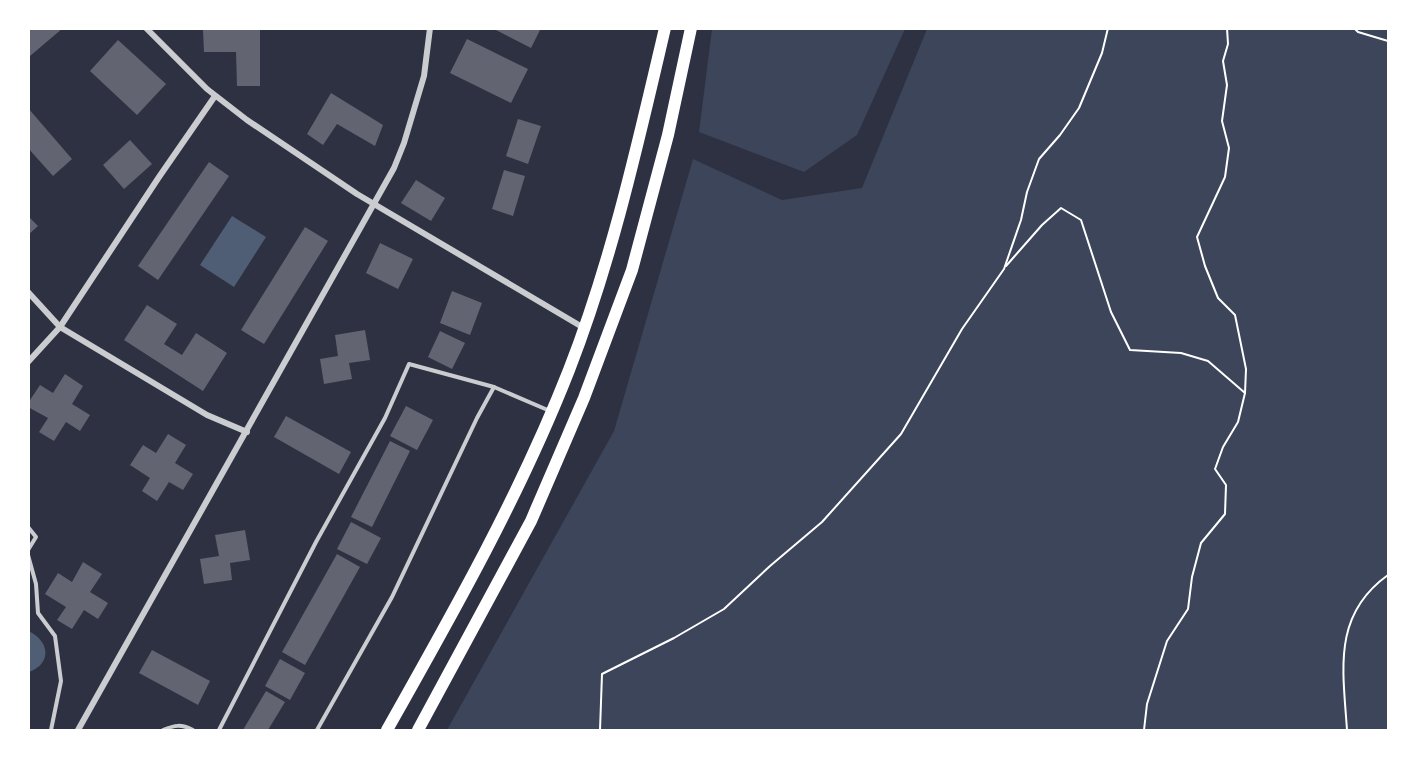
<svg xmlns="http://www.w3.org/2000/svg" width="1417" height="759" font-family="'Alegreya Sans',sans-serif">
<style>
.green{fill:#3c4559}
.water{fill:#4f5d75}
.building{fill:#626471}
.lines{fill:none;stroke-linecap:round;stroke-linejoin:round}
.path{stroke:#fff;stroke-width:2}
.service{stroke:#caccd0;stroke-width:4}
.minor{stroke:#caccd0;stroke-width:6}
.trunk{stroke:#fff;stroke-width:12}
</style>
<rect width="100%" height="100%" fill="#2d3142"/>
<g class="green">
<path d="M712 29V28L905 29 857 135 804 172 699 132Z"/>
<path d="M927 29H1388V730H447L614 431 693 159 782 200 862 188Z"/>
</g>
<g class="water">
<path d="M232 216 266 237 234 287 200 265Z"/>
<path d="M28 631C49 640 53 663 29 672Z"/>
</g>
<g class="building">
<path d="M28 28H63L30 56Z"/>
<path d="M492 28H541L531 48Z"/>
<path d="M260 29V86H237L236 52H204L203 30Z"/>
<path d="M467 39 528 69 511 103 450 73Z"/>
<path d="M118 40 166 84 137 115 90 71Z"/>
<path d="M331 93 383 125 375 146 337 124 323 145 307 134Z"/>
<path d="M28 108 72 159 53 176 28 148Z"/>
<path d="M518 119 541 126 528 164 506 156Z"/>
<path d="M130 140 152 164 124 189 103 165Z"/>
<path d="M209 162 229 176 158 280 138 266Z"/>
<path d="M504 170 525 176 513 216 492 209Z"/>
<path d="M416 180 445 198 431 221 401 203Z"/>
<path d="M28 216 38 226 28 235Z"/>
<path d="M305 227 328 241 264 344 241 330Z"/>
<path d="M380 243 413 259 398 289 366 273Z"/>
<path d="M452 291 482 303 470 335 440 323Z"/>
<path d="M147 305 177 324 164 344 182 355 196 333 227 353 203 391 124 340Z"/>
<path d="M365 330 370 360 349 363 352 379 324 384 320 359 338 356 335 335Z"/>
<path d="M440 331 465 343 452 369 428 357Z"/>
<path d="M65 374 83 386 72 404 90 415 80 431 66 422 54 441 39 432 48 418 28 407V403L40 385 53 393Z"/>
<path d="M406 406 433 420 417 450 390 436Z"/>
<path d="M286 416 351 452 339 474 274 437Z"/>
<path d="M168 434 186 445 175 463 193 474 183 490 169 482 157 501 142 491 150 478 130 465 143 445 156 453Z"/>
<path d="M390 441 410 451 372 527 351 517Z"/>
<path d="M351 522 381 538 367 564 337 549Z"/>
<path d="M245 530 250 560 230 563 232 580 204 584 200 559 219 556 215 535Z"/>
<path d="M337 554 360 567 305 665 282 652Z"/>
<path d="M83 562 102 574 90 592 108 603 98 619 84 610 72 629 57 620 66 607 45 594 58 573 72 582Z"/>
<path d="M152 650 210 681 198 705 139 673Z"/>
<path d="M280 659 305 673 290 700 265 686Z"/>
<path d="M266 691 285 702 268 730H243Z"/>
</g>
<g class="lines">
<g class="path">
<path d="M1354 28 1358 32 1388 41"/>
<path d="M1006 266 1042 225 1061 208 1081 220 1111 312 1130 350 1181 353 1208 361 1245 393"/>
<path d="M600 730 602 674 674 638 724 609 770 566 822 522 901 434 962 329 1004 269 1021 220 1027 192 1039 159 1060 135 1079 108 1102 53 1108 28"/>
<path d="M1144 730 1147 704 1167 641 1188 609 1192 577 1201 543 1225 514 1226 485 1215 469 1223 447 1238 422 1245 393 1246 369 1235 315 1218 298 1205 266 1197 237 1225 177 1229 148 1222 121 1227 85 1223 61 1228 44 1227 28"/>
<path d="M1347 730C1343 670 1332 615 1388 575"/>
</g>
<g class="service">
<path d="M28 527 36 537 28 550"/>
<path d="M28 555 36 584 38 613 55 636 61 681 51 730"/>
<path d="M163 730C175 725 181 724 193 730"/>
<path d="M219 730 316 542 385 418 409 364 494 387"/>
<path d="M317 730 392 597 477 418 494 387 550 411"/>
</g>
<g class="minor">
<path d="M146 28 207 89 247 120 357 194 584 328"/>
<path d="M28 292 60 327 207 415 247 432"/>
<path d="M28 362 60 327 159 177 215 96"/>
<path d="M78 730 394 168 404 143 424 76 430 28"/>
</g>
<g class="trunk">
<path d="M387 730C453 613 520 495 569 370 612 260 638 143 665 28"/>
<path d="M418 730 531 521 584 398 632 270 668 135 691 28"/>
</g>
</g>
<rect width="1417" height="759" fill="none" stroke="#ffffff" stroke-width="60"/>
</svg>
